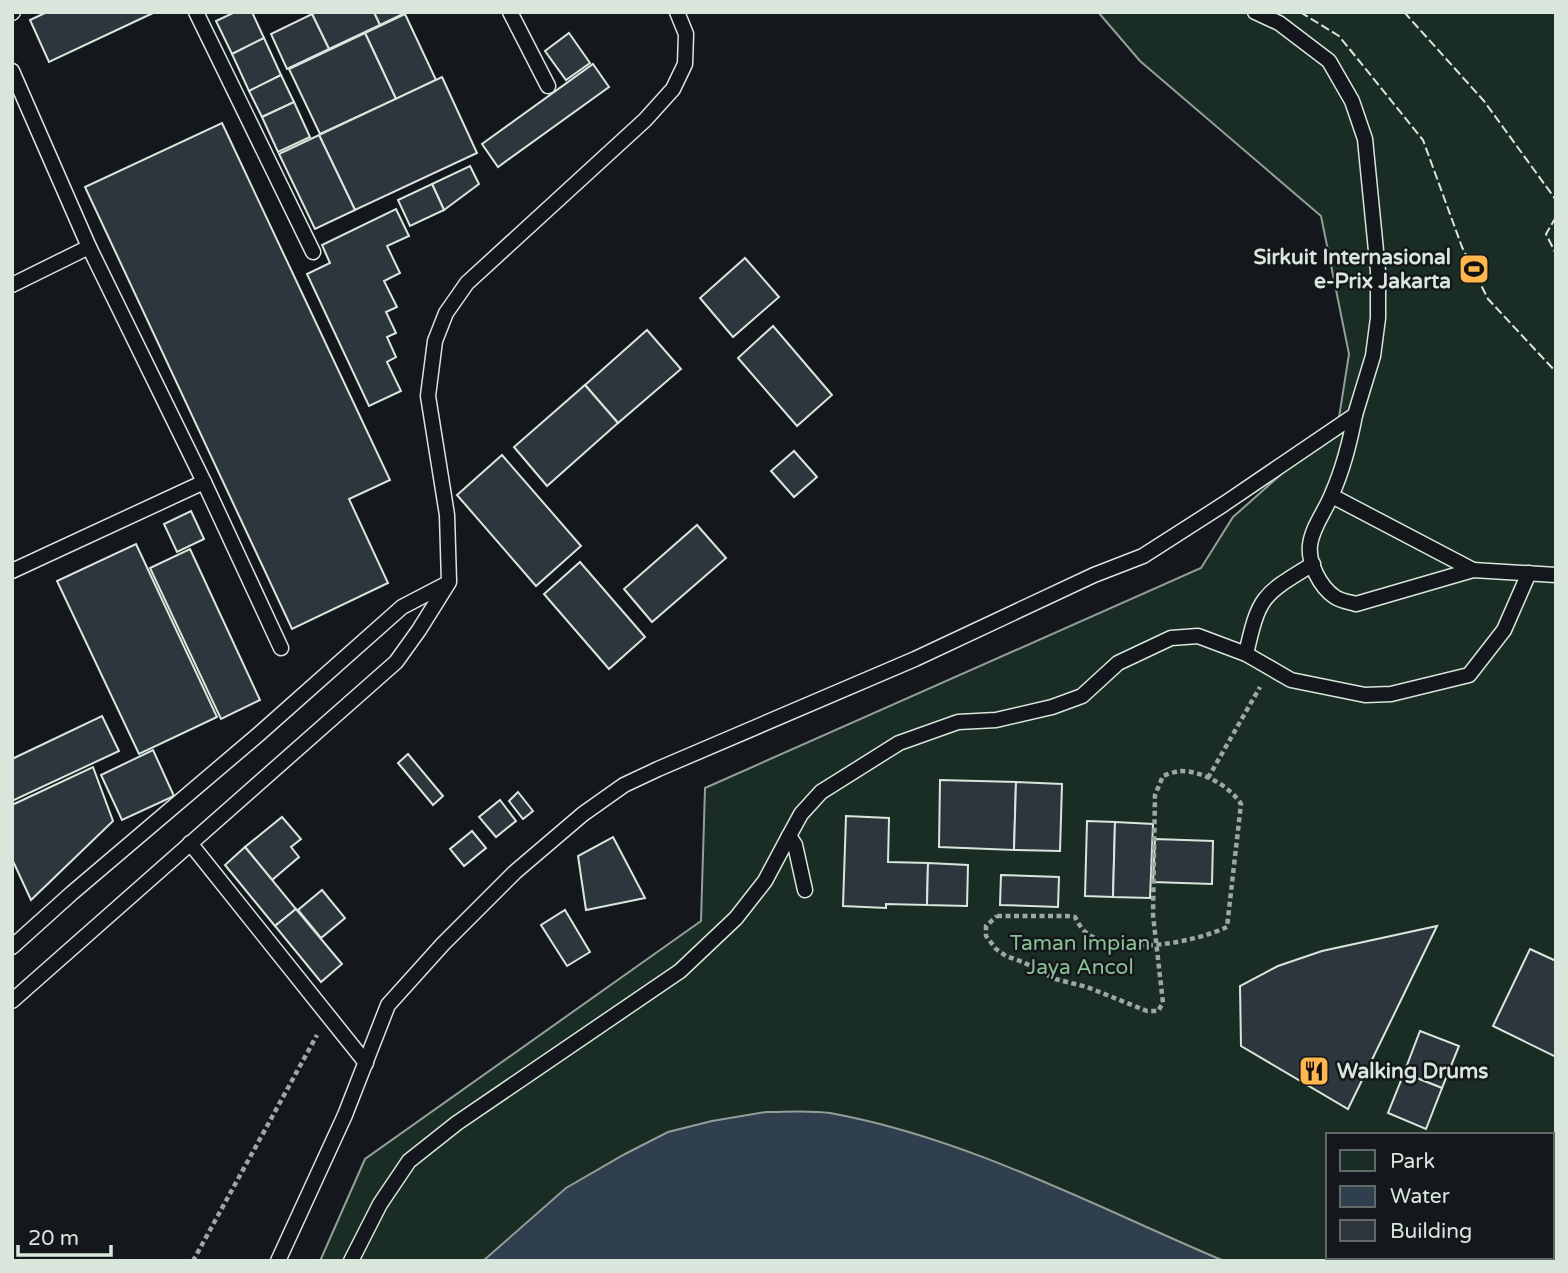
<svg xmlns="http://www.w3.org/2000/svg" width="1568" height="1273" font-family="'Varela Round',sans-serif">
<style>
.green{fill:#1a2d24;stroke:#939e99;stroke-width:2;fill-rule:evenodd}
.water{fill:#2f3f4d;stroke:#939e99;stroke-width:2}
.building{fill:#2c363c;stroke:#d8e6dc;stroke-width:2}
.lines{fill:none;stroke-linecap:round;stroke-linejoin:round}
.service-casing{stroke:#d8e6dc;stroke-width:17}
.path{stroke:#9da8a2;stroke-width:4.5;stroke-dasharray:5 3.5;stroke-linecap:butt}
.service{stroke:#14181c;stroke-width:14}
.fence{stroke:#d8e6dc;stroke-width:2;stroke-dasharray:9 3.5;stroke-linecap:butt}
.labels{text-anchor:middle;stroke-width:5;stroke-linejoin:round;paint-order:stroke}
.poi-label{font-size:21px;font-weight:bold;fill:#d8e6dc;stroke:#14181c;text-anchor:end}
.park-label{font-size:21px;fill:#8ac095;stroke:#14181c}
</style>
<rect width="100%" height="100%" fill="#14181c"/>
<path class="green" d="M1098 12H1556V1261H320L365 1159 701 921 705 788 1201 568 1233 517 1338 424 1349 354 1321 216 1140 61ZM1328 1135H1552V1257H1328Z"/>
<path class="water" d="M766 1112C786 1112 809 1110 830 1113 968 1138 1096 1207 1224 1261H483L566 1188 625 1154 668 1132 712 1121Z"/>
<g class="building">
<path d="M47 12H153V13L49 62 30 20Z"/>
<path d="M235 12H252L264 38 232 54 216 21Z"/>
<path d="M317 12H374L380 25 329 49 312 14Z"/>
<path d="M374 12H402L403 14 380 25Z"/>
<path d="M312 14 329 49 287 69 271 34Z"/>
<path d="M405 14 436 80 396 99 365 33Z"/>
<path d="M365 33 396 99 320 134 289 69Z"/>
<path d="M569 33 590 63 566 80 545 51Z"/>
<path d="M264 38 281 75 249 91 232 54Z"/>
<path d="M593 64 609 87 498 167 482 144Z"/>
<path d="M281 75 294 102 262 117 249 91Z"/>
<path d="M442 77 477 153 355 210 319 135Z"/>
<path d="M294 102 310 137 278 152 262 117Z"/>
<path d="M222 123 390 480 349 499 388 583 292 629 85 187Z"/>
<path d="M319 135 355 210 315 229 279 154Z"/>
<path d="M470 166 479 184 444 210 432 184Z"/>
<path d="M432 184 444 210 410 226 398 200Z"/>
<path d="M396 209 409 236 387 246 400 273 384 281 397 307 386 312 396 333 387 337 396 357 387 362 401 391 369 406 307 274 330 263 322 245Z"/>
<path d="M745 258 779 297 733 337 700 298Z"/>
<path d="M773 326 832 395 797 426 738 358Z"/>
<path d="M647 330 681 369 618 423 585 385Z"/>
<path d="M585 385 618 423 547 486 514 447Z"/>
<path d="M794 451 817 477 794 497 771 471Z"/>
<path d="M502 455 581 546 536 586 457 495Z"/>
<path d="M191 511 204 539 177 552 164 524Z"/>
<path d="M697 525 726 558 652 622 624 589Z"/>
<path d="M136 544 217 717 139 754 57 581Z"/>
<path d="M190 549 260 700 221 719 150 568Z"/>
<path d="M580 562 645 637 609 669 544 594Z"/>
<path d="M102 716 119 751 12 801V759Z"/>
<path d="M153 750 174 796 122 820 101 775Z"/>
<path d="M408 754 443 796 433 805 398 763Z"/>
<path d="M93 767 113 821 31 900 12 859V805Z"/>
<path d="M940 780 1016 782 1014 850 939 847Z"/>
<path d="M1016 782 1062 784 1060 851 1014 850Z"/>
<path d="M518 792 533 811 523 819 509 801Z"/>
<path d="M500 800 516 821 496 837 479 817Z"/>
<path d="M846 816 889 818 888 862 928 863 927 905 886 904V908L843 906Z"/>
<path d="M282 817 301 839 291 847 299 857 272 880 245 847Z"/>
<path d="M1087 821 1115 822 1113 897 1085 896Z"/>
<path d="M1115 822 1153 824 1150 898 1113 897Z"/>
<path d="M472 831 486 848 464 866 450 849Z"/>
<path d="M613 837 645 898 586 910 578 856Z"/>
<path d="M1155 839 1213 841 1212 884 1153 882Z"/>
<path d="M245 847 296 909 275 926 225 865Z"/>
<path d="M928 863 968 865 967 906 927 905Z"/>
<path d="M1001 875 1059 877 1058 907 1000 905Z"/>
<path d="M322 890 345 918 321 938 298 910Z"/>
<path d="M296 909 342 964 321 982 275 926Z"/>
<path d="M565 910 590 952 567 966 541 925Z"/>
<path d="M1437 926 1348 1109 1241 1046 1240 986 1278 966 1322 951Z"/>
<path d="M1530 949 1556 961V1057L1493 1026Z"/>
<path d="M1420 1031 1459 1046 1442 1088 1404 1073Z"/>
<path d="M1404 1073 1442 1088 1426 1129 1388 1113Z"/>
</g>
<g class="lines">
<g class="service-casing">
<g id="service">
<path d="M196 12 313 252"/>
<path d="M510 12 548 86"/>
<path d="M12 13 13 12"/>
<path d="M12 71 89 247 204 482 281 648"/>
<path d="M12 285 89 247"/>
<path d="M1355 415C1350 442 1343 469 1332 494 1326 510 1312 527 1310 545 1308 563 1320 587 1335 597 1341 601 1349 602 1356 604L1473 570 1556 575"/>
<path d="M1332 496 1473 570"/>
<path d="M12 571 204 482"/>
<path d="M1246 654C1259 596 1262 595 1313 564"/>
<path d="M190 843 366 1063"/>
<path d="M805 890 795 845 789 836 801 814 821 792 899 743 958 722 996 720 1052 707 1082 696 1118 663 1171 638 1198 636 1246 654 1291 680 1365 695 1391 694 1469 675 1504 630 1529 573"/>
<path d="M12 947 72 893 259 734 402 607 448 583"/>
<path d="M12 1001 396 662 419 630 449 582 447 515 428 396 435 341 446 313 467 283 645 120 673 89 685 64 686 34 677 12"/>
<path d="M278 1261 345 1115 388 1005 443 944 515 872 583 814 624 785 658 769 915 659 1094 575 1143 556 1224 504 1355 415 1373 356 1378 318V271L1365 139 1352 101 1329 61 1279 23 1255 12"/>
<path d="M351 1261 380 1204 409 1161 457 1123 680 971 736 918 765 881 789 836"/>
</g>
</g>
<g class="path">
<path d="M1208 778 1260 687"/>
<path d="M997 916H1067L1075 917C1079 925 1084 933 1093 937 1129 954 1192 943 1227 927L1241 804C1230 786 1201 770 1179 771 1174 772 1168 774 1163 776L1155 795 1153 915 1163 1003 1158 1011H1147L1087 987 1055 979 1023 962 1006 956 996 949 986 936V926L997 916"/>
<path d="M193 1261 317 1035"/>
</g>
<use href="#service" class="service"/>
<g class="fence">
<path d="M1300 12 1339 36 1423 140 1462 247 1488 299 1556 372"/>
<path d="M1404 12 1484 101 1556 200"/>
<path d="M1556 217 1546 234 1556 254"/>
</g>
</g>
<defs>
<g id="stadium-square" transform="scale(1.575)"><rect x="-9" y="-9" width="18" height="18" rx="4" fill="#ffb74d" stroke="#14181c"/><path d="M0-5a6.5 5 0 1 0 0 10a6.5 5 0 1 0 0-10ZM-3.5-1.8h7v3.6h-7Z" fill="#111"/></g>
<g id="restaurant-square" transform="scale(1.575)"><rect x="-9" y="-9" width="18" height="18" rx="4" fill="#ffb74d" stroke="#14181c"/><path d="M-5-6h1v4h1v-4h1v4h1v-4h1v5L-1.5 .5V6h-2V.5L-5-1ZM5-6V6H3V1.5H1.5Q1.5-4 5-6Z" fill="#111"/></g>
</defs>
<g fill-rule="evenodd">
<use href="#stadium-square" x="1474" y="269"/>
<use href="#restaurant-square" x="1314" y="1071"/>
</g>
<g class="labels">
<g class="poi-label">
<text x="1451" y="264">Sirkuit Internasional<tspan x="1451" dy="24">e-Prix Jakarta</tspan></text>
<text x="1337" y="1078" text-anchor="start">Walking Drums</text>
</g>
<g class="park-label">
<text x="1080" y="950">Taman Impian<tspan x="1080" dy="24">Jaya Ancol</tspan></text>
</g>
</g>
<rect width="1568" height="1273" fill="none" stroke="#d8e6dc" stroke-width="28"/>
<rect x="1326" y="1133" width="228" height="126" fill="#14181c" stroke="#626a69" stroke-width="2"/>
<rect x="1340" y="1150" width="35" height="21" fill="#1a2d24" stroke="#626a69" stroke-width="2"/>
<text x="1390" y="1168" font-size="21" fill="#d8e6dc">Park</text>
<rect x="1340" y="1186" width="35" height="21" fill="#2f3f4d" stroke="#626a69" stroke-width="2"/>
<text x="1390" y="1203" font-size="21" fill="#d8e6dc">Water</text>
<rect x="1340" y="1220" width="35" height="21" fill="#2c363c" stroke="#626a69" stroke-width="2"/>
<text x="1390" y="1238" font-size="21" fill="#d8e6dc">Building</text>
<path d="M18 1245v10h93v-10" fill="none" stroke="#d8e6dc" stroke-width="3.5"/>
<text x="28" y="1245" font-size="21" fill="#d8e6dc" stroke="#14181c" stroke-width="5" paint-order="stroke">20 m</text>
</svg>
